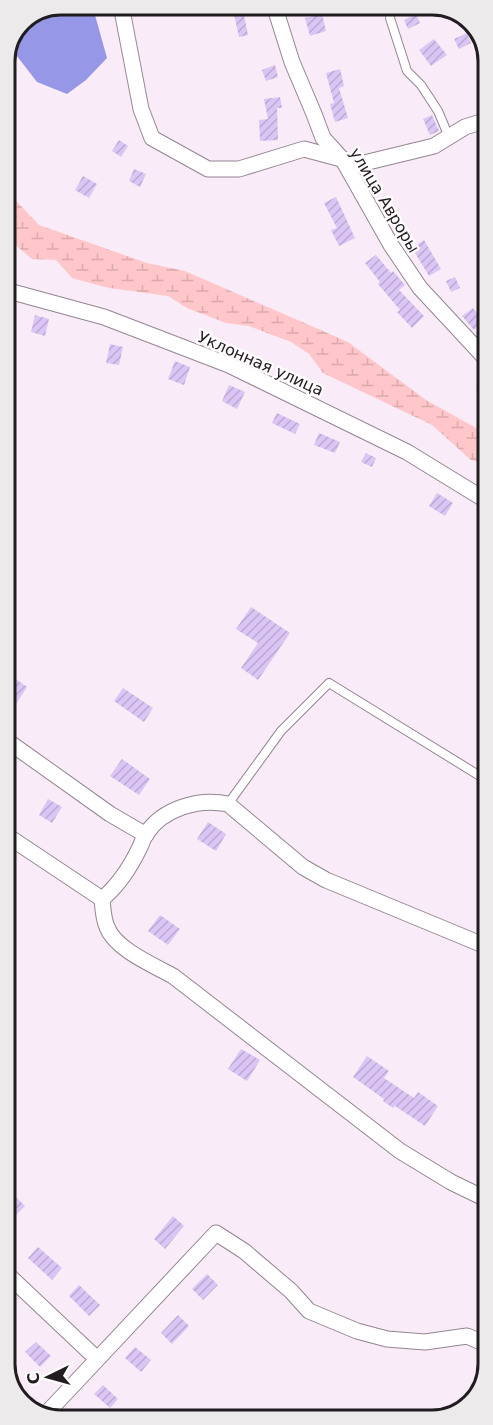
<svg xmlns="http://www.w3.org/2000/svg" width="493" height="1425" font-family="'DejaVu Sans',sans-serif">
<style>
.wetland{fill:url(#wetland-marsh)}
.water{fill:#9697e6}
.building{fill:url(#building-hatch)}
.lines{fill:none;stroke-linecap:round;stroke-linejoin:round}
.lane-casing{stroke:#938692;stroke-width:10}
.street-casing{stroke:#938692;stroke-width:17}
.lane{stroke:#fff;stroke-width:8}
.street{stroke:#fff;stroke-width:15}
.labels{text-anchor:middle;stroke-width:5;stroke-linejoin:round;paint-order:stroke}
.street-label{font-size:16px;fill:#201c20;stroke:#fffcfe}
.rim{fill:none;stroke:#201c20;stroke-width:3}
</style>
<defs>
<pattern id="wetland-marsh" width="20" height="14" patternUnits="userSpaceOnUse" patternTransform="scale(1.5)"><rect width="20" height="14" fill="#ffc7ca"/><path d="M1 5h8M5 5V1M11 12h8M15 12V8" fill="none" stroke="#daaaad"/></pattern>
<pattern id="building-hatch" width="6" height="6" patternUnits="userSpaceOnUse" patternTransform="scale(1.5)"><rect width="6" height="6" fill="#dbc5f5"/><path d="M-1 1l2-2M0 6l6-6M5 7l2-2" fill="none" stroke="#bca9d2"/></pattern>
</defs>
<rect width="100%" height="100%" fill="#f9ebf7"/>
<path class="wetland" d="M5 189 39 225 147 263 185 271 348 342 426 400 487 434V464L471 460 432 425 323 373 309 354 291 342 249 326 226 323 187 308 168 296 109 288 72 278 56 260 32 259 5 236Z"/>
<path class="water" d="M61 5H83L95 15 107 58 86 80 67 94 37 82 10 47 21 21Z"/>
<g class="building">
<path d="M232 5H242L248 35 239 37Z"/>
<path d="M322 14 326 31 310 36 305 18Z"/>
<path d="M416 14 420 23 408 29 404 20Z"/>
<path d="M467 33 471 43 459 49 454 39Z"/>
<path d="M434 39 447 55 431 66 419 50Z"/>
<path d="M275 65 278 77 266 81 262 70Z"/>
<path d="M340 69 344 86 339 88 348 118 335 122 330 104 334 103 326 73Z"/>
<path d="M280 97 282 108H277L278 140 260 141 259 120 268 119 264 99Z"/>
<path d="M432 115 439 131 430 135 423 119Z"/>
<path d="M119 140 128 146 121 157 112 151Z"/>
<path d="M134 169 146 174 140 187 129 181Z"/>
<path d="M83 176 97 184 89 198 75 190Z"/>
<path d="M336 197 355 238 339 246 331 230 337 228 324 203Z"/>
<path d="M424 240 441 269 429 276 412 248Z"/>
<path d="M376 255 391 273 393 271 405 285 399 290 424 316 412 328 397 312 400 310 378 284 380 282 365 263Z"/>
<path d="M455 277 460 288 451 292 446 281Z"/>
<path d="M473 308 484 322 474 330 462 316Z"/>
<path d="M35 315 49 319 45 336 31 332Z"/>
<path d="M110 344 123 347 119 365 106 363Z"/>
<path d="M175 361 190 367 184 385 168 379Z"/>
<path d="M487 377V399L476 389Z"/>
<path d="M229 385 245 392 237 409 222 401Z"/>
<path d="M277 413 300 424 295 434 272 423Z"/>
<path d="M319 433 340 442 335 453 314 445Z"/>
<path d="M366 453 376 458 372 467 361 462Z"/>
<path d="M437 493 453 503 445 516 429 506Z"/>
<path d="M251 607 290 633 258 680 241 668 258 643 236 629Z"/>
<path d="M6 672 27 687 14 707 6 701Z"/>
<path d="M123 688 153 708 144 722 114 701Z"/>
<path d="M122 759 150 779 139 795 110 776Z"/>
<path d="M48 799 62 807 52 823 39 815Z"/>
<path d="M208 822 226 834 216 851 197 839Z"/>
<path d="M160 915 180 929 168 945 148 931Z"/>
<path d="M241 1049 260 1060 247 1081 228 1069Z"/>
<path d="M367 1056 389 1071 384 1078 414 1098 418 1092 438 1106 425 1126 395 1106 393 1108 383 1101 384 1099 353 1077Z"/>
<path d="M17 1198 25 1206 14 1217 6 1209Z"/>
<path d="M173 1216 184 1226 165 1249 154 1239Z"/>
<path d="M38 1247 62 1268 52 1280 28 1258Z"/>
<path d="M207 1274 218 1285 203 1300 192 1289Z"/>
<path d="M79 1285 100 1305 89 1316 69 1296Z"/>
<path d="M178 1315 189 1326 172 1344 161 1333Z"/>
<path d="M36 1342 51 1356 40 1367 25 1352Z"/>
<path d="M135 1347 151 1360 141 1372 125 1358Z"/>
<path d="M103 1385 118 1399 110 1408 94 1394Z"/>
</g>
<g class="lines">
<g class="lane-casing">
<g id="lane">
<path d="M390 18 407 71 421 85 438 111 449 137"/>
<path d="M483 40 486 49"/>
<path d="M228 804 281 731 329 683 488 781"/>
</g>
</g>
<g class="street-casing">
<g id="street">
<path d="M121 5 141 109 152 138 208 169H239L304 149 360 164 434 146 465 127 487 120"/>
<path d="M274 5 292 62 314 114 323 138 343 160 391 245 420 288 487 360"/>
<path d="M5 290 104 317 229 365 407 452 487 501"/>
<path d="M6 740 110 814 146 835"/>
<path d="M6 835 102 899"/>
<path d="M488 947 326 880 303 867 228 804C199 798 163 808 146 834 143 838 142 843 140 847 130 868 119 885 102 899 103 908 103 918 107 927 115 949 153 965 173 976L400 1151 451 1182 488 1200"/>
<path d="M6 1273 96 1358"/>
<path d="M45 1415 216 1233 244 1251 291 1291 309 1311 357 1331 387 1339 425 1342 467 1336 488 1345"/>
</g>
</g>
<use href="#lane" class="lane"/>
<use href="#street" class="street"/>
</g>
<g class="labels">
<g class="street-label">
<text transform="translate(385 200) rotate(59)" y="6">улица Авроры</text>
<text transform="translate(261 363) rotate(24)" y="6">Уклонная улица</text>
</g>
</g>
<path d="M0 0H493V1425H0ZM61 15H432A46 46 0 0 1 478 61V1364A46 46 0 0 1 432 1410H61A46 46 0 0 1 15 1364V61A46 46 0 0 1 61 15Z" fill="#edeaec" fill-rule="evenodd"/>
<path class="rim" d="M61 15H432A46 46 0 0 1 478 61V1364A46 46 0 0 1 432 1410H61A46 46 0 0 1 15 1364V61A46 46 0 0 1 61 15Z"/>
<g transform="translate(48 1377) rotate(265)" stroke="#fffcfe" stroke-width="4.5" paint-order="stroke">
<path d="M0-4.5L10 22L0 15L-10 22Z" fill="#201c20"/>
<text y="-9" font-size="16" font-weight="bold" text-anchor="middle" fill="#201c20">С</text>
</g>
</svg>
